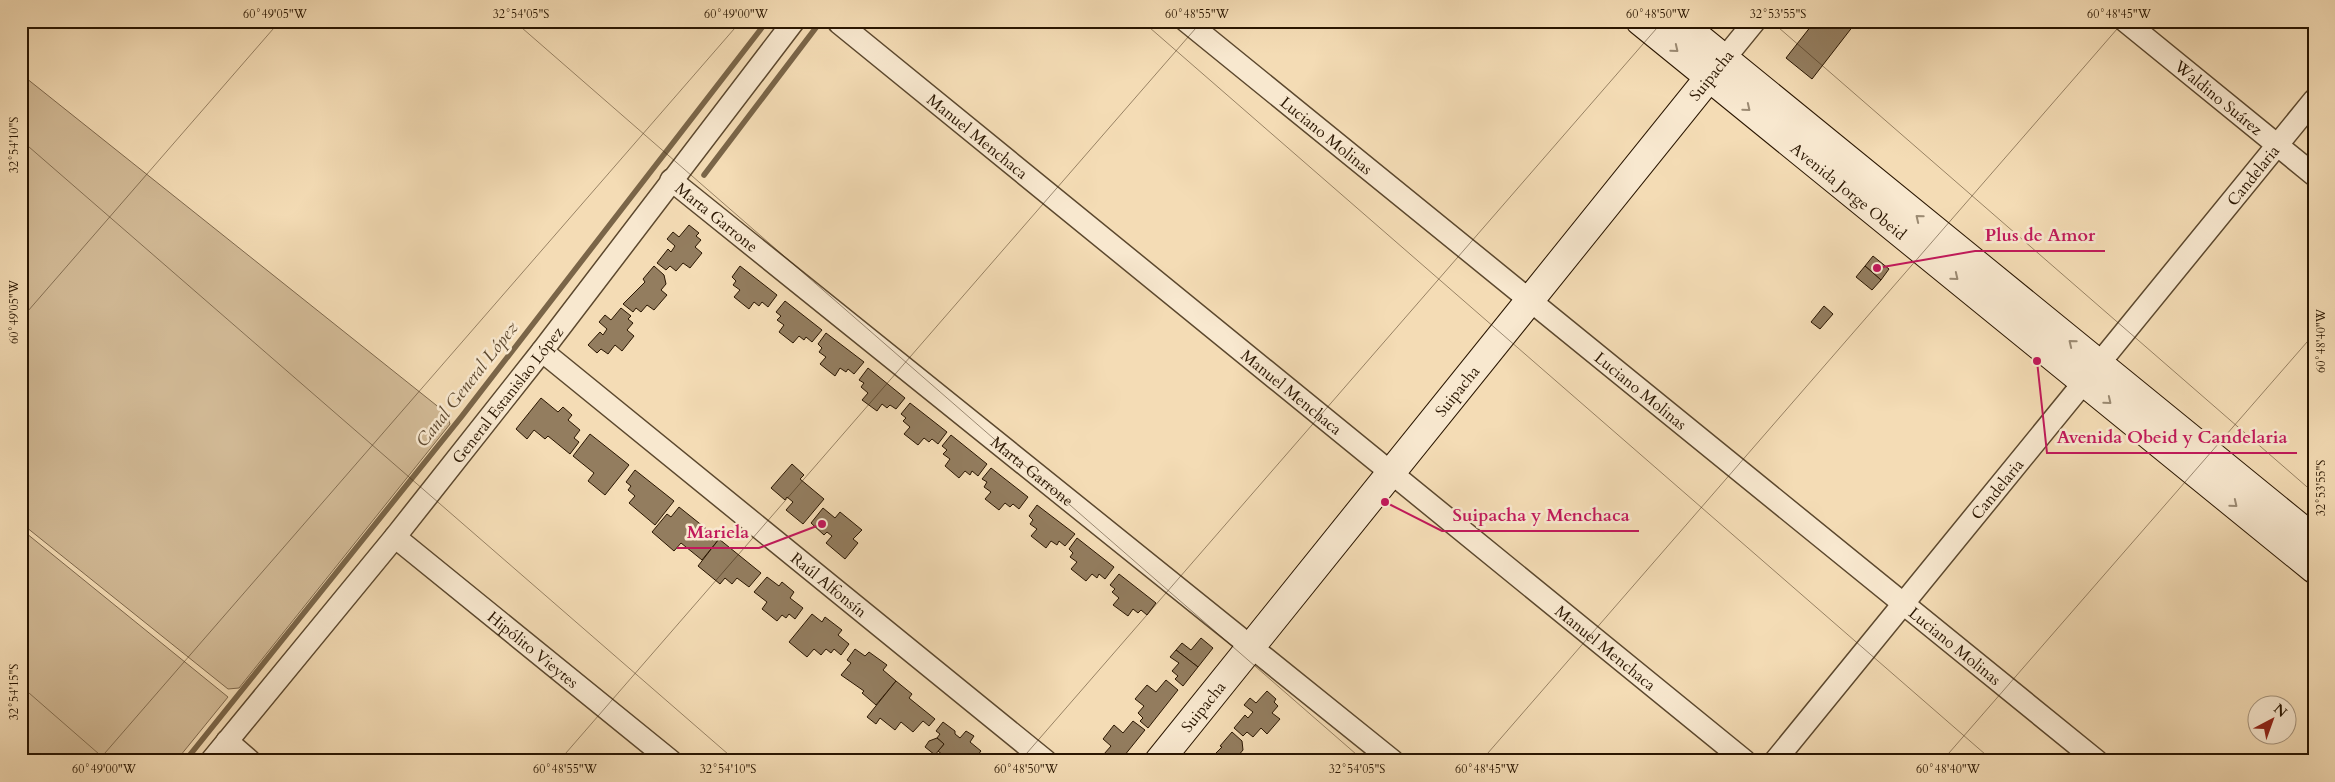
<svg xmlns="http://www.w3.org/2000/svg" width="2335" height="782" font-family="Cardo,serif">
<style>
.grass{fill:#d2ba96;stroke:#7e684c}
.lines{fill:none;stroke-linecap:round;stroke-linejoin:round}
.stream{stroke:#7a6548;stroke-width:5.5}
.building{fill:#937d5f;stroke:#2a1601}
.street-casing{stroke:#5c482e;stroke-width:24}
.secondary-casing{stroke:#2a1601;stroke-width:30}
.street{stroke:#f8e8cf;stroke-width:21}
.secondary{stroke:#f8e8cf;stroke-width:28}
.oneway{stroke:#9b8a72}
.ticks{fill:none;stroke:#2a1601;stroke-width:1;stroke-opacity:0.45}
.labels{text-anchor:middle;stroke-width:5;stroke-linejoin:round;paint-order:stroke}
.street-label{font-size:16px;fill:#2a1601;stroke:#f8e8cf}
.water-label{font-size:18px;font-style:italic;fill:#5f4a31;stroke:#f8e8cf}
.leader{fill:none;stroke:#c2185b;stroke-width:2}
.callout-dot{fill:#c2185b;stroke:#f8e8cf;stroke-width:2}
.callout-label{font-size:18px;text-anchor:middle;font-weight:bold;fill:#c2185b;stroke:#f8e8cf;stroke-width:5;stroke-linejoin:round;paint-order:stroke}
.neatline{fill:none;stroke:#2a1601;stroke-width:2}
.ticks-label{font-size:12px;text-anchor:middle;fill:#2a1601}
</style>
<rect width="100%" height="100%" fill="#f4dcb5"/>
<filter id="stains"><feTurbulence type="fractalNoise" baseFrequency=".004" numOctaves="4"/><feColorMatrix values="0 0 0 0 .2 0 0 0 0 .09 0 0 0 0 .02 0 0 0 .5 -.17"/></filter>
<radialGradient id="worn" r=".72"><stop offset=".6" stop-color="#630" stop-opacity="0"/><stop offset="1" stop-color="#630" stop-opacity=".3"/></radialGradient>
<g class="grass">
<path d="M21 74 446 413 450 424 239 688 228 689 21 523Z"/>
<path d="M21 529 228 697 176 761H21Z"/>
</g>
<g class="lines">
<g class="stream">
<path d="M704 175 821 21"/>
<path d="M185 761 462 416 767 21"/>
</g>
</g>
<g class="building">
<path d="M1815 21H1857L1812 79 1786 58Z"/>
<path d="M689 225 699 233 696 236 701 240 695 247 702 253 690 268 683 263 676 271 670 266 666 270 657 263 668 249 671 252 675 246 667 239 673 232 679 237Z"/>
<path d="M1873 256 1889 269 1881 280 1865 266Z"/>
<path d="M654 266 664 275 666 284 661 290 667 295 654 310 647 305 641 312 636 308 633 312 623 304 645 282 643 279Z"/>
<path d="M740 266 777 295 768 307 762 302 759 306 754 302 749 309 734 297 740 290 733 285 736 281 732 277Z"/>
<path d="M1865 266 1881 280 1872 290 1856 277Z"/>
<path d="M785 301 822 330 812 342 806 337 804 340 799 336 793 343 779 332 784 325 777 320 781 316 776 312Z"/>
<path d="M1824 306 1833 314 1820 329 1811 322Z"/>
<path d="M621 308 631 316 628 319 633 323 627 330 634 336 622 351 615 345 608 354 601 349 597 353 588 345 600 332 603 335 607 329 599 322 605 315 611 320Z"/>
<path d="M826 333 864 362 854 374 848 369 846 372 840 368 835 376 820 364 826 357 819 352 822 348 818 344Z"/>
<path d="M868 368 905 398 896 409 890 405 887 408 882 404 877 411 862 400 868 393 861 387 864 383 859 380Z"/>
<path d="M541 398 558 412 563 407 572 415 568 420 580 430 574 438 579 442 570 454 548 436 545 439 534 430 527 439 516 429Z"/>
<path d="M910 403 947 432 938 444 932 439 929 442 924 438 918 445 904 434 910 427 903 421 906 418 901 414Z"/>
<path d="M590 434 629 465 605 495 588 481 594 473 573 456Z"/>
<path d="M951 435 987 464 978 476 972 471 970 475 965 471 959 478 945 466 950 459 943 454 947 450 942 446Z"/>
<path d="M792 464 804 475 800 479 824 499 803 524 786 510 793 502 787 497 785 500 771 488Z"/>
<path d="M991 468 1028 497 1019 509 1013 504 1010 507 1005 503 999 510 985 499 991 492 984 487 987 482 982 479Z"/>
<path d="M635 470 674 501 655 525 629 503 635 496 628 490 631 486 626 482Z"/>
<path d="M1037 505 1075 534 1065 546 1059 541 1057 545 1051 541 1046 548 1031 536 1037 529 1030 524 1033 520 1029 516Z"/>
<path d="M679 507 719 539 702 560 681 543 674 551 652 532 667 514 671 517Z"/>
<path d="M823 508 835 518 840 512 862 530 853 539 858 543 845 559 826 543 832 536 827 532 824 535 811 523Z"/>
<path d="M1077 538 1114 567 1105 579 1099 574 1097 578 1092 574 1086 581 1071 569 1077 562 1070 557 1073 553 1069 549Z"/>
<path d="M719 539 761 573 749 587 737 578 732 584 725 578 720 584 698 566Z"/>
<path d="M1119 574 1156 603 1147 615 1141 610 1138 613 1133 609 1128 616 1113 605 1119 598 1112 592 1115 589 1110 585Z"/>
<path d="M767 577 779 586 782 582 794 592 790 598 803 608 795 619 789 614 786 618 782 615 777 621 762 609 767 602 754 592Z"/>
<path d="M812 614 822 622 825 617 842 630 838 635 849 644 841 655 834 649 831 653 826 649 821 655 814 649 807 657 789 642Z"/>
<path d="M1201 638 1213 648 1198 667 1176 650 1182 643 1191 650Z"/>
<path d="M855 649 865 656 869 652 887 665 883 670 896 681 876 705 862 693 864 691 841 675 851 663 847 660Z"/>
<path d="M1176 650 1198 667 1183 686 1175 679 1178 676 1172 671 1179 663 1170 657Z"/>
<path d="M1166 680 1178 690 1148 728 1140 721 1143 718 1138 713 1144 706 1135 699 1147 685 1156 692Z"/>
<path d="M896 681 912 694 909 698 935 719 929 726 923 721 913 732 901 722 895 730 880 718 876 724 867 717Z"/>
<path d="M1267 691 1276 699 1274 702 1278 706 1272 713 1280 719 1267 734 1261 728 1253 737 1247 732 1243 736 1234 728 1245 715 1248 718 1253 712 1244 705 1250 698 1256 703Z"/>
<path d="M1133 721 1145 730 1120 761H1108L1110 758 1104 754 1111 746 1103 739 1114 725 1123 733Z"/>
<path d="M943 722 955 731V734L960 738 966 731 974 736 970 742 981 751 973 761 964 758 963 760 957 755 950 761 938 751 944 744 937 738 940 734 936 731Z"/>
<path d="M1232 732 1242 741 1243 750 1238 756 1244 761H1208L1222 747 1220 746Z"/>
<path d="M937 738 944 744 935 755 925 747 929 741Z"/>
<path d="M957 755 963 760 964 758 968 761H952Z"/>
</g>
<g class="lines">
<g class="street-casing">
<g id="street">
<path id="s1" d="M1186 21 2097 761"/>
<path id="s2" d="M2125 21 2314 175"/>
<path id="s3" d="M839 23 1745 761"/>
<path d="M1724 59 1755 21"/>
<path id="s4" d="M671 180 1393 761"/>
<path id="s5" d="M542 351 1046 761"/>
<path id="s6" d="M395 537 671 761"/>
<path d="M227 741 250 761"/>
<path id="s7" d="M211 761 395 537 542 351 794 21"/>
<path id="s8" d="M1775 761 2314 100"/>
</g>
</g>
<g class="secondary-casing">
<g id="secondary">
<path id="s9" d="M1640 21 2314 569"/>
<path d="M1678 21 2314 539"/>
<path id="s10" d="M1159 761 1724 59"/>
</g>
</g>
<use href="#street" class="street"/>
<use href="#secondary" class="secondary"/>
</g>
<defs><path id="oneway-chevron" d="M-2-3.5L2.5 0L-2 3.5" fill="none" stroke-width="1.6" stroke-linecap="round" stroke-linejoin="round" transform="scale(1.25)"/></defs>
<g class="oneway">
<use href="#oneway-chevron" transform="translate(1675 49) rotate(39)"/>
<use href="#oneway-chevron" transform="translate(1747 108) rotate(39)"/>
<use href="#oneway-chevron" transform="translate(1919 218) rotate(-141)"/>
<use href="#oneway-chevron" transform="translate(1955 277) rotate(39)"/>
<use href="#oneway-chevron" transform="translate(2072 343) rotate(-141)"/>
<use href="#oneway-chevron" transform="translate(2108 401) rotate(39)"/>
<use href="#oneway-chevron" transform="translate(2234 504) rotate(39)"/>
</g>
<path class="ticks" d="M514 21 1364 761M1142 21 1993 761M1771 21 2314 493M21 140 736 761M21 319 280 21M21 686 107 761M98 761 741 21M559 761 1202 21M1020 761 1663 21M1481 761 2124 21M1942 761 2314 334"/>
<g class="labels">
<g class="street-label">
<text transform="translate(1711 75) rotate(-51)" y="6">Suipacha</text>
<text dy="6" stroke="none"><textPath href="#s2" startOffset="121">Waldino Suárez</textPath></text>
<text dy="6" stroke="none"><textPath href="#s3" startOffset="179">Manuel Menchaca</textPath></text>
<text dy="6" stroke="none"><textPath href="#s1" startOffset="181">Luciano Molinas</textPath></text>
<text dy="6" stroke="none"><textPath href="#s8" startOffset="756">Candelaria</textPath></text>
<text dy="6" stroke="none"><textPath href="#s9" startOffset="269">Avenida Jorge Obeid</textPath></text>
<text dy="6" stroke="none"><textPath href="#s4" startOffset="59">Marta Garrone</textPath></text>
<text dy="6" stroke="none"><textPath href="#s10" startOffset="475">Suipacha</textPath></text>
<text dy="6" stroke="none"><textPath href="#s1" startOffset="586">Luciano Molinas</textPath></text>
<text dy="6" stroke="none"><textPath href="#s3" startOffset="584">Manuel Menchaca</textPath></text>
<text dy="6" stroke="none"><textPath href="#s7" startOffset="471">General Estanislao López</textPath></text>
<text dy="6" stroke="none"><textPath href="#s4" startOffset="464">Marta Garrone</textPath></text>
<text dy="6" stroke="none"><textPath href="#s8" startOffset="351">Candelaria</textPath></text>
<text dy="6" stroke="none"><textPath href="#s5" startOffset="370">Raúl Alfonsín</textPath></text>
<text dy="6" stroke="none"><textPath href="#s1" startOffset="991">Luciano Molinas</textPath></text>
<text dy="6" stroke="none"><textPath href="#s3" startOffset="989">Manuel Menchaca</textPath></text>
<text dy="6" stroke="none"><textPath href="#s6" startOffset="178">Hipólito Vieytes</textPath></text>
<text dy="6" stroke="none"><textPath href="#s10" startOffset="70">Suipacha</textPath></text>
</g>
<g class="water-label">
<text transform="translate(467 384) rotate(-52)" y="6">Canal General López</text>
</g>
</g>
<path class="leader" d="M1877 268L1975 251H2105M2037 361L2047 453H2297M1385 502L1442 531H1639M822 524L759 548H677"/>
<g class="callout-dot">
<circle cx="1877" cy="268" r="5"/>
<circle cx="2037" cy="361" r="5"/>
<circle cx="1385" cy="502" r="5"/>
<circle cx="822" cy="524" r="5"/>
</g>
<g class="callout-label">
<text x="2040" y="241">Plus de Amor</text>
<text x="2172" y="443">Avenida Obeid y Candelaria</text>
<text x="1541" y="521">Suipacha y Menchaca</text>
<text x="718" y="538">Mariela</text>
</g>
<rect width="2335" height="782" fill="none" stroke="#f4dcb5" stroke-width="55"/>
<g transform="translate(2272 720) rotate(41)"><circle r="24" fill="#f8e8cf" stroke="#a6947d"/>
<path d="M0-4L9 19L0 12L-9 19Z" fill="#8f2418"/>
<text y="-8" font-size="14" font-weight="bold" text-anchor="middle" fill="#2a1601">N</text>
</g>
<rect x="28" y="28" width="2280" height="726" class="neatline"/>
<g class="ticks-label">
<text x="275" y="18">60°49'05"W</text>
<text x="521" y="18">32°54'05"S</text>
<text x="736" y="18">60°49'00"W</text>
<text x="1197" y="18">60°48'55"W</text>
<text x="1658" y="18">60°48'50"W</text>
<text x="1778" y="18">32°53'55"S</text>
<text x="2119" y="18">60°48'45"W</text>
<text transform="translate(14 145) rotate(-90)" y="4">32°54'10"S</text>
<text transform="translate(14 312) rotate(-90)" y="4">60°49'05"W</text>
<text transform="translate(2321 341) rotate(-90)" y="4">60°48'40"W</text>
<text transform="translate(2321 488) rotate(-90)" y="4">32°53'55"S</text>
<text transform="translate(14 692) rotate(-90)" y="4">32°54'15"S</text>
<text x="104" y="773">60°49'00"W</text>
<text x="565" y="773">60°48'55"W</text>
<text x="728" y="773">32°54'10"S</text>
<text x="1026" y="773">60°48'50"W</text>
<text x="1357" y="773">32°54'05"S</text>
<text x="1487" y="773">60°48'45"W</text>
<text x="1948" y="773">60°48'40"W</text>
</g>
<rect width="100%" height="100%" filter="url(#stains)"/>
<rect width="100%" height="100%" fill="url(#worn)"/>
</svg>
